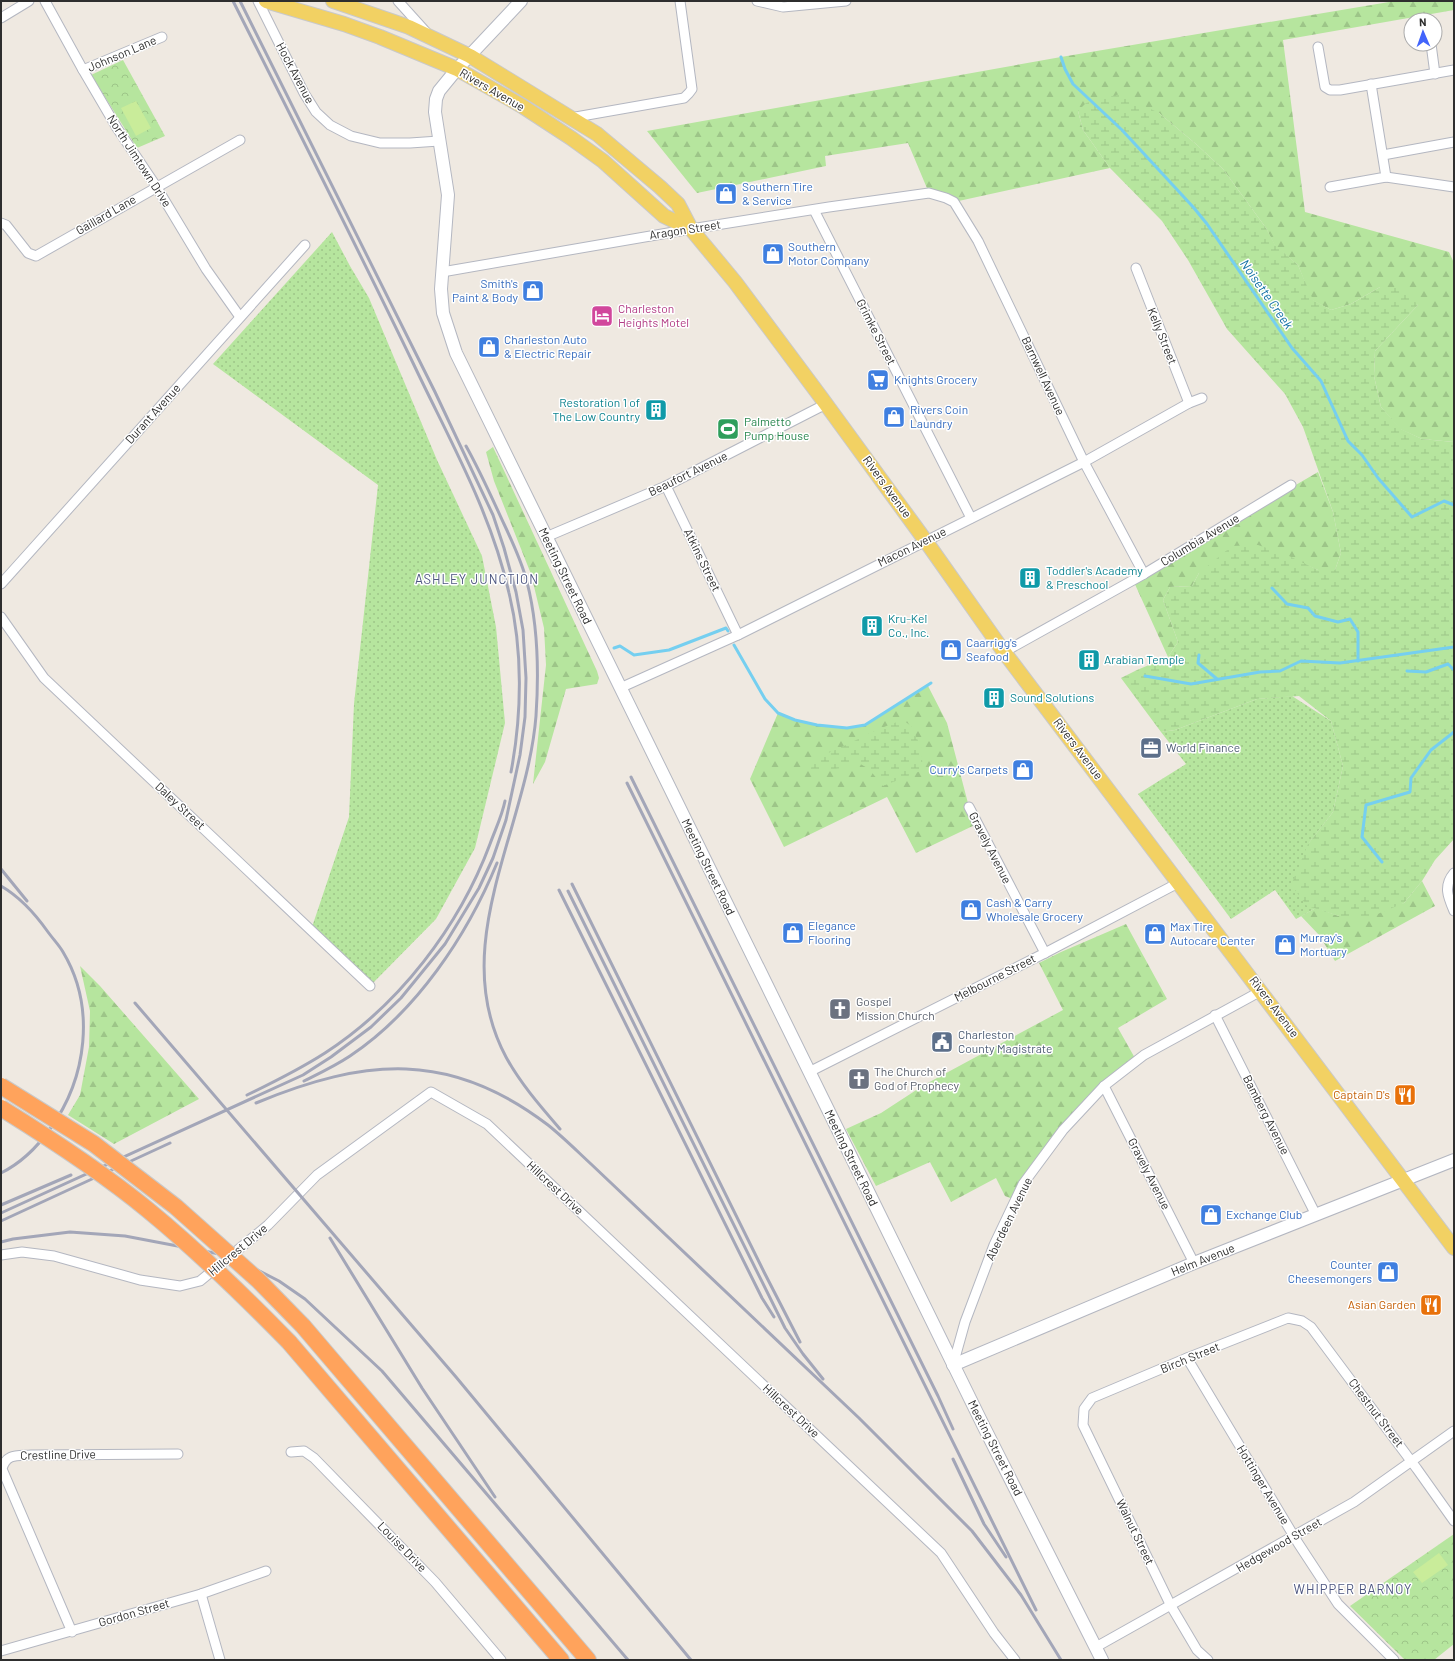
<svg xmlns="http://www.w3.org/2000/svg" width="1455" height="1661" font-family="Barlow,sans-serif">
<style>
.grass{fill:url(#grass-dots)}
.forest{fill:url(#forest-firs)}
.wetland{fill:url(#wetland-marsh)}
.park{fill:url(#park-crowns)}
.pitch{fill:#c9ec9a}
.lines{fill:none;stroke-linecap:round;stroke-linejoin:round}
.stream{stroke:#75cff0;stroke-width:3}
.street-casing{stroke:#b4b7c1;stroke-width:11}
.secondary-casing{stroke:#b4b7c1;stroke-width:14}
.primary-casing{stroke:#c9c9c9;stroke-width:16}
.highway-casing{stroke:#c9c9c9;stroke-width:18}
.street{stroke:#fff;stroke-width:9}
.secondary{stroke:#fff;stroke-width:12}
.primary{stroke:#f2d163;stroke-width:14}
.highway{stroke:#ffa35c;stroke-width:16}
.rail{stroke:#a3a6b8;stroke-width:3}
.highway-bridge-casing{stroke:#c9c9c9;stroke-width:18;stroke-linecap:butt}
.highway-bridge{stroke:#ffa35c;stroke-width:16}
.labels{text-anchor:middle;stroke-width:3;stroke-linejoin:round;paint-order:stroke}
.street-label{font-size:12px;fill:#2e2e2e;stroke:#fff}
.shop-label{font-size:12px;fill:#366cbe;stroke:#fff;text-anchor:start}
.hotel-label{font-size:12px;fill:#b23c85;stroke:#fff;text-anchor:start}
.culture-label{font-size:12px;fill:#0d838f;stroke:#fff;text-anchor:start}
.leisure-label{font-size:12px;fill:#27864d;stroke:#fff;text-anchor:start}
.service-label{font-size:12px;fill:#4e5e75;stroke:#fff;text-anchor:start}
.worship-label{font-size:12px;fill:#5b616d;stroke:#fff;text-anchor:start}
.food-label{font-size:12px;fill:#c56008;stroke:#fff;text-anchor:end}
.water-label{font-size:13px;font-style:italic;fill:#0d6fa3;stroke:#fff}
.neighbourhood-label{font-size:13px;letter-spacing:1px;fill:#4d5680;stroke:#fff}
</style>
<defs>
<pattern id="grass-dots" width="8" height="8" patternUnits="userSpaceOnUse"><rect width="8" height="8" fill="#b6e59e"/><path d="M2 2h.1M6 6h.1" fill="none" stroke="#9dc588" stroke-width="1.8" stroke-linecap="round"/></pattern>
<pattern id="forest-firs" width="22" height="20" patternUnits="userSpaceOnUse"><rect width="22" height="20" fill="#b6e59e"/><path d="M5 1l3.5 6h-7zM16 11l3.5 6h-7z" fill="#9dc588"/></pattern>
<pattern id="wetland-marsh" width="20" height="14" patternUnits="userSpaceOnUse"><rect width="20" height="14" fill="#b6e59e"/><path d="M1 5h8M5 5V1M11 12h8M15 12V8" fill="none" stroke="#9dc588"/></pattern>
<pattern id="park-crowns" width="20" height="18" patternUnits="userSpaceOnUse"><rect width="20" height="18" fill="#b6e59e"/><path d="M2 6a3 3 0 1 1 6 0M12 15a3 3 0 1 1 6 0" fill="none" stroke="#9dc588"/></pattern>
</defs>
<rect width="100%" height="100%" fill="#efe9e1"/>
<g class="grass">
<path d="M332 232 350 266 369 298 437 460 482 556 496 627 505 723 475 848 436 919 370 986 311 930 349 817 354 704 378 485 213 364Z"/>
<path d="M1292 696 1331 721 1343 766 1333 812 1309 843 1307 905 1316 908 1296 919 1275 890 1231 919 1138 794 1186 764 1161 732 1175 730 1257 699Z"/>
</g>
<g class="forest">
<path d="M1395 1H1454V10L1283 40 1305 212 1449 252 1454 263V442L1422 439 1400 429 1381 407 1374 376 1375 351 1418 305 1380 287 1351 304 1331 310 1312 300 1298 265 1275 246 1266 228 1223 169 1196 144 1159 113 1078 111 1083 130 1110 168 954 202 929 193 908 143 825 156 826 166 697 193 647 131 1061 57Z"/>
<path d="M493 447 597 671 599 678 597 684 566 689 545 762 533 784 546 665 544 628 531 574 494 481 486 452Z"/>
<path d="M1318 472 1333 512 1341 553 1335 570H1318L1304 564 1199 573 1192 586 1170 587 1163 600 1178 642 1168 657 1133 580Z"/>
<path d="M928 686 947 723 969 807 977 824 916 853 887 797 784 847 750 779 778 713 795 720 817 725 847 728 865 725Z"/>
<path d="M1422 881 1435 906 1335 961 1319 935 1301 916 1316 908 1339 916 1404 903Z"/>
<path d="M1126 924 1167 999 1118 1028 1136 1060 1063 1130 1015 1200 1005 1196 996 1178 951 1202 930 1162 876 1186 846 1129 881 1113 924 1085 1063 1010 1039 963 1061 952Z"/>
<path d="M80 966 100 986 199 1099 114 1144 68 1115 80 1095 89 1047 90 1011Z"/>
</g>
<g class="wetland">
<path d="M1120 94 1159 113 1196 144 1223 169 1266 228 1275 245 1298 265 1313 300 1331 310 1351 304 1380 287 1403 288 1418 305 1375 351 1374 376 1381 407 1401 429 1422 439 1454 442V839L1435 860 1422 881 1404 903 1368 918 1339 916 1307 906 1291 885 1308 844 1333 812 1343 766 1331 721 1299 696 1257 699 1175 730 1161 732 1121 678 1137 670 1168 657 1178 642 1163 600 1170 587 1192 586 1199 573 1232 546 1258 545 1287 555 1318 570H1335L1341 553 1333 512 1303 427 1285 394 1227 329 1188 260 1162 221 1110 168 1083 130 1078 111 1086 103Z"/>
<path d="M903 720 911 726 921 747 923 770 883 786 869 769 857 762 848 767 810 773 813 759C844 748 871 730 903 720Z"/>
</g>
<g class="park">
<path d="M123 60 165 136 137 148 91 75Z"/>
<path d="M1454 1534V1644L1434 1660H1405L1350 1606Z"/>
</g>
<g class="pitch">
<path d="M136 101 151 128 136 136 121 108Z"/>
<path d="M1439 1553 1448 1565 1422 1583 1413 1572Z"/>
</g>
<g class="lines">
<g class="stream">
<path d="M1061 57 1065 69 1073 84 1122 130 1194 208 1207 224 1292 348 1321 381 1348 441 1362 455 1378 478 1412 517 1444 501 1454 505"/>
<path d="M1272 588 1287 604 1308 608 1315 616 1338 622 1350 619 1358 632V661"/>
<path d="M734 645 765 699 778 713 795 720 817 725 847 728 865 725 931 683"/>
<path d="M614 648 620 646 634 655 669 650 726 628 728 631"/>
<path d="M1199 655 1198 663 1217 679"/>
<path d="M1407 671 1426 672 1448 664 1454 670"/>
<path d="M1145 676 1191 684 1260 672 1280 671 1301 661 1340 663 1454 647"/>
<path d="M1382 862 1362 837 1366 805 1410 792 1411 778 1431 750 1454 732"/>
</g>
<g class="street-casing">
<g id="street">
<path d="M45 1 83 70 117 128 156 186 206 269 240 317"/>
<path d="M258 1 304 93 316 112 330 125 351 136 380 143H410L439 141"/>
<path d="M398 1 426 32"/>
<path d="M757 1 783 7 846 1"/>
<path d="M1 18 29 1"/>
<path d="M1431 44 1435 74"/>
<path d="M1318 47 1325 87 1330 90H1340L1454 70"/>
<path d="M83 70 162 37"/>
<path d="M570 118 684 98 689 93 692 89 680 1"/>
<path d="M1383 155 1454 142"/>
<path d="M1386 177 1454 187"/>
<path d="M1330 187 1386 177 1371 84"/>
<path d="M814 210 971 518"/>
<path d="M1 223 6 225 28 253 36 256 240 140"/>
<path d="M1136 268 1189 403"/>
<path d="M442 272 691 229 829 207 929 193 946 198 954 202 978 241 1084 462 1144 574"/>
<path d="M666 486 738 635"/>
<path d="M546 537 666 486 826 404"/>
<path d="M1 584 305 245"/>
<path d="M1 617 44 678 370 986"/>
<path d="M1004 652 1144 574 1291 485"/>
<path d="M620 688 738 635 1084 462 1189 403 1202 398"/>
<path d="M969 807 1045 953"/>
<path d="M1454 873C1443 886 1448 897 1454 911"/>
<path d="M1215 1015 1316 1215"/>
<path d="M809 1072 1045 953 1180 882"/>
<path d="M1104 1086 1194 1263"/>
<path d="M1 1255 22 1252 54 1256 140 1280 180 1286 200 1281 268 1225 317 1175 431 1092 487 1124 941 1553 994 1633 1015 1660"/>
<path d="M1187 1358 1298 1543 1338 1604 1394 1660"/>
<path d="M953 1365 965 1322 994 1245 1023 1184 1063 1130 1104 1086 1144 1055 1261 991"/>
<path d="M291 1452 304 1451 314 1458 435 1582 501 1660"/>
<path d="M201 1594 220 1660"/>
<path d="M72 1632 2 1469C6 1453 18 1456 31 1455L178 1454"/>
<path d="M1096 1647 1354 1502 1454 1431"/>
<path d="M1 1651 201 1594 266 1571"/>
<path d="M1208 1660 1197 1650 1171 1606 1083 1425 1084 1409 1092 1398 1187 1358 1288 1318 1302 1321 1311 1327 1417 1469 1454 1521"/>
</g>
</g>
<g class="secondary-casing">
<g id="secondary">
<path d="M521 1 457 69 439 91 436 99 435 112 448 195 441 289 443 313 456 353 984 1427 1102 1660"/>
<path d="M953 1365 1194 1263 1454 1160"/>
</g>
</g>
<g class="primary-casing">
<g id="primary">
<path d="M266 1 344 24 380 37 457 69 522 106 571 138 603 161 664 216 691 229"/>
<path d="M333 1 409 27 470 56 597 134 660 187 678 204 691 229 735 282 820 396 925 540 1004 652 1454 1248"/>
</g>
</g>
<g class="highway-casing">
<g id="highway">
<path d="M303 1326 588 1660"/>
<path d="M289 1342 561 1660"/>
</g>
</g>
<use href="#street" class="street"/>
<use href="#secondary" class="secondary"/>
<use href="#primary" class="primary"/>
<use href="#highway" class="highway"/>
<g class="rail">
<path d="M233 1C294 122 355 243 414 365 449 439 491 512 509 593 523 650 522 714 511 772"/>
<path d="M466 446C480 471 492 498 504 524 513 543 522 562 527 582 538 625 539 672 536 716 527 830 446 945 506 1057 520 1083 541 1107 560 1129"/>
<path d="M631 777 938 1396 953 1429"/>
<path d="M627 783 1036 1610"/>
<path d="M1 869 27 901"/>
<path d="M572 884 764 1272 800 1342"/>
<path d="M1 886C20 897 36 915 48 932 53 939 59 945 63 952 96 1007 87 1078 50 1129 38 1146 21 1163 1 1173"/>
<path d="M559 890 762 1298 774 1317"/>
<path d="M568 891 785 1328 803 1354 823 1379"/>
<path d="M135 1003 456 1377 691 1660"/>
<path d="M304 1081C320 1073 335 1066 350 1056 416 1012 467 936 497 863"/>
<path d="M247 1095C274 1082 300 1069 325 1053 399 1005 459 927 490 844 495 830 502 816 505 801"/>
<path d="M256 1103C365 1058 450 1050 548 1125 563 1137 577 1151 591 1164L859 1418 972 1531 1021 1595 1061 1660"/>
<path d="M1 1205 71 1175"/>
<path d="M1 1213 303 1075 331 1057 371 1027 401 998 445 944 479 888 493 858 506 820 520 755 525 717 526 678 523 630 516 592 504 548 493 515 435 392 240 1"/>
<path d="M1 1221 170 1143"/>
<path d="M330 1238 422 1388 495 1497"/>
<path d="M1 1242 13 1239 70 1232 125 1236 230 1256 279 1281 305 1299 382 1371 628 1660"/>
<path d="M953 1459 984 1524 1006 1557"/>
</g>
<g class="highway-bridge-casing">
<g id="highway-bridge">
<path d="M1 1086 94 1144 176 1207 258 1280 303 1326"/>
<path d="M1 1108C51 1139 103 1173 148 1210 198 1251 244 1296 289 1342"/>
</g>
</g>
<use href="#highway-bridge" class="highway-bridge"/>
</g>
<defs>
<g id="shop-square" transform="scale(1.15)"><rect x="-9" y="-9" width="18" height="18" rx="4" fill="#3f7fe0" stroke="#fff"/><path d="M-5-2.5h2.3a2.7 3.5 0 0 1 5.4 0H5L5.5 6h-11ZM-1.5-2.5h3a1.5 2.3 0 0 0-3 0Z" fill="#fff"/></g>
<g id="hotel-square" transform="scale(1.15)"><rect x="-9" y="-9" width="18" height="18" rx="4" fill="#d1479c" stroke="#fff"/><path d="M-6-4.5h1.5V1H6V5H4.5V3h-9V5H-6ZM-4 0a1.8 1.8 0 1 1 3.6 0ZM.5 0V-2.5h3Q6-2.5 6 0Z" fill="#fff"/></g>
<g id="supermarket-square" transform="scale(1.15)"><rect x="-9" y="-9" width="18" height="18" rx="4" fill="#3f7fe0" stroke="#fff"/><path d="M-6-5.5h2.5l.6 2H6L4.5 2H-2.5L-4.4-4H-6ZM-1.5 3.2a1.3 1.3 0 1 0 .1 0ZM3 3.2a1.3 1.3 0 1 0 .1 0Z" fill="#fff"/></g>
<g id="building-square" transform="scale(1.15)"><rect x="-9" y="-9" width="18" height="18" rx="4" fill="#0f9aa8" stroke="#fff"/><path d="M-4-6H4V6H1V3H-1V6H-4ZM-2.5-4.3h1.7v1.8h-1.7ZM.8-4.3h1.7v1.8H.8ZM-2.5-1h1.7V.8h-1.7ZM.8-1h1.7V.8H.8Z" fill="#fff"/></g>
<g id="stadium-square" transform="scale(1.15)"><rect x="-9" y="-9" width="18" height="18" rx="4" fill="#2e9e5b" stroke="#fff"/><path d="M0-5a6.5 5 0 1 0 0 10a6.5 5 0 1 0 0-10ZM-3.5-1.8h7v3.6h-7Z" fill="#fff"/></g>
<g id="office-square" transform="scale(1.15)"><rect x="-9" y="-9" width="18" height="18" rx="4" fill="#5c6f8a" stroke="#fff"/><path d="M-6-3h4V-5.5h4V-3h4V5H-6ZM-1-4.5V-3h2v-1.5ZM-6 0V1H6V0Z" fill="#fff"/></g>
<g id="church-square" transform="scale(1.15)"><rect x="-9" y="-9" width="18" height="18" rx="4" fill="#6b7280" stroke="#fff"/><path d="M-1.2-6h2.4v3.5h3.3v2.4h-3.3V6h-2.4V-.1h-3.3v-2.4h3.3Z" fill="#fff"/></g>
<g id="civic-square" transform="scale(1.15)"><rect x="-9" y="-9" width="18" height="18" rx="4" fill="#5c6f8a" stroke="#fff"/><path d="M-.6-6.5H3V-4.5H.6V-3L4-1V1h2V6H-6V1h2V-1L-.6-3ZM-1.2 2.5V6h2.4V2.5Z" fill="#fff"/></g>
<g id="restaurant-square" transform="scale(1.15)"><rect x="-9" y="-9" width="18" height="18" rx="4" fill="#e8710a" stroke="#fff"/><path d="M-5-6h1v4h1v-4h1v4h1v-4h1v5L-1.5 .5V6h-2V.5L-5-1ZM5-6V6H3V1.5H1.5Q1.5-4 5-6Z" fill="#fff"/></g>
</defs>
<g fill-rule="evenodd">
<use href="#shop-square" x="726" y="194"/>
<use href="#shop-square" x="773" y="254"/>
<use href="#shop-square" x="533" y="291"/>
<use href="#hotel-square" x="602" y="316"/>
<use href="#shop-square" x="489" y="347"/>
<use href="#supermarket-square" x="878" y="380"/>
<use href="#building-square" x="656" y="410"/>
<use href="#shop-square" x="894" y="417"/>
<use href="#stadium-square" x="728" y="429"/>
<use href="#building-square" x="1030" y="578"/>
<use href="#building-square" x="872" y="626"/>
<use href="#shop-square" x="951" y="650"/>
<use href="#building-square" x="1089" y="660"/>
<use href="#building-square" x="994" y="698"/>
<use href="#office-square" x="1151" y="748"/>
<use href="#shop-square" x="1023" y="770"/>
<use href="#shop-square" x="971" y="910"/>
<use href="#shop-square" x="793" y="933"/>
<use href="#shop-square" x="1155" y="934"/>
<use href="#shop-square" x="1285" y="945"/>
<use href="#church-square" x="840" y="1009"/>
<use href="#civic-square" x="942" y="1042"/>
<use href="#church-square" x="859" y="1079"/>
<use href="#restaurant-square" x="1405" y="1095"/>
<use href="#shop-square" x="1211" y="1215"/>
<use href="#shop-square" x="1388" y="1272"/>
<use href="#restaurant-square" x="1431" y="1305"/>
</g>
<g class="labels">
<g class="street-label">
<text transform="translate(122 54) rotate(-23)" y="4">Johnson Lane</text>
<text transform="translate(295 73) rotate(62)" y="4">Hock Avenue</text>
<text transform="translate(492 90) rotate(30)" y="4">Rivers Avenue</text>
<text transform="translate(139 161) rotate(57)" y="4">North Jimtown Drive</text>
<text transform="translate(106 215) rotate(-30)" y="4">Gaillard Lane</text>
<text transform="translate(685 230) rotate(-9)" y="4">Aragon Street</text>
<text transform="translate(876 332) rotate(63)" y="4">Grimke Street</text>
<text transform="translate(1162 336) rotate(68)" y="4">Kelly Street</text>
<text transform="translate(1043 376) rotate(65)" y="4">Barnwell Avenue</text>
<text transform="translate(153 414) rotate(-48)" y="4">Durant Avenue</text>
<text transform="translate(688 474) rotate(-26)" y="4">Beaufort Avenue</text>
<text transform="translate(887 487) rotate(54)" y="4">Rivers Avenue</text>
<text transform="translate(1200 540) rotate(-31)" y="4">Columbia Avenue</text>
<text transform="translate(912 547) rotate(-26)" y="4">Macon Avenue</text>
<text transform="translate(702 560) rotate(64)" y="4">Atkins Street</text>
<text transform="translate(565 576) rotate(64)" y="4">Meeting Street Road</text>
<text transform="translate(1078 749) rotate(53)" y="4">Rivers Avenue</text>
<text transform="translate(180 806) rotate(43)" y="4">Daley Street</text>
<text transform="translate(990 848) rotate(63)" y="4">Gravely Avenue</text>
<text transform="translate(708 867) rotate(64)" y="4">Meeting Street Road</text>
<text transform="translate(995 978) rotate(-27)" y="4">Melbourne Street</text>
<text transform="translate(1274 1007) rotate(53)" y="4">Rivers Avenue</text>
<text transform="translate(1266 1115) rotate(63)" y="4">Bamberg Avenue</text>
<text transform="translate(851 1158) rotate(64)" y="4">Meeting Street Road</text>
<text transform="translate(1149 1174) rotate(63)" y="4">Gravely Avenue</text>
<text transform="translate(555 1188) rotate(43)" y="4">Hillcrest Drive</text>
<text transform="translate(1009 1219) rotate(-64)" y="4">Aberdeen Avenue</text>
<text transform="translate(238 1250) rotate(-40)" y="4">Hillcrest Drive</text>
<text transform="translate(1203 1260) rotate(-22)" y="4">Helm Avenue</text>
<text transform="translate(1190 1358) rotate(-22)" y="4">Birch Street</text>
<text transform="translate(791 1411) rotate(43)" y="4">Hillcrest Drive</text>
<text transform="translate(1376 1413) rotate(53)" y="4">Chestnut Street</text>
<text transform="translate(995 1448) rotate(63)" y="4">Meeting Street Road</text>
<text transform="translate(58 1455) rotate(-1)" y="4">Crestline Drive</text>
<text transform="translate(1263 1485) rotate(59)" y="4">Hottinger Avenue</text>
<text transform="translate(1135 1532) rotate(64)" y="4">Walnut Street</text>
<text transform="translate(1279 1545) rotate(-30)" y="4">Hedgewood Street</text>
<text transform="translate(402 1547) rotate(46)" y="4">Louise Drive</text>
<text transform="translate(134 1613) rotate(-16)" y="4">Gordon Street</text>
</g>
<g class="shop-label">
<text x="742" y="191">Southern Tire<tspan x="742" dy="14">&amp; Service</tspan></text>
<text x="788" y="251">Southern<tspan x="788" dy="14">Motor Company</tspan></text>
<text x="518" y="288" text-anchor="end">Smith's<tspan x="518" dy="14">Paint &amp; Body</tspan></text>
<text x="504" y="344">Charleston Auto<tspan x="504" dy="14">&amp; Electric Repair</tspan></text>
<text x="894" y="384">Knights Grocery</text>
<text x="910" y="414">Rivers Coin<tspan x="910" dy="14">Laundry</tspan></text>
<text x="966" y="647">Caarrigg's<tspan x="966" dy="14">Seafood</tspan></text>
<text x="1008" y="774" text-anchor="end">Curry's Carpets</text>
<text x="986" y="907">Cash &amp; Carry<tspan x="986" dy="14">Wholesale Grocery</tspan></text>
<text x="808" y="930">Elegance<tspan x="808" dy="14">Flooring</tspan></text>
<text x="1170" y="931">Max Tire<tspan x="1170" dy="14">Autocare Center</tspan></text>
<text x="1300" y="942">Murray's<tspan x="1300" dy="14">Mortuary</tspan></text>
<text x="1226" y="1219">Exchange Club</text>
<text x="1372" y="1269" text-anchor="end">Counter<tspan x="1372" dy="14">Cheesemongers</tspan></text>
</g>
<g class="hotel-label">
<text x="618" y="313">Charleston<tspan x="618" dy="14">Heights Motel</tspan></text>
</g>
<g class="culture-label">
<text x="640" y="407" text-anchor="end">Restoration 1 of<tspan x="640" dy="14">The Low Country</tspan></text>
<text x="1046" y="575">Toddler's Academy<tspan x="1046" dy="14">&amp; Preschool</tspan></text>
<text x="888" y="623">Kru-Kel<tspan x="888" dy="14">Co., Inc.</tspan></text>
<text x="1104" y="664">Arabian Temple</text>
<text x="1010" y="702">Sound Solutions</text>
</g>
<g class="leisure-label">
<text x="744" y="426">Palmetto<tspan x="744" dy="14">Pump House</tspan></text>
</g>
<g class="service-label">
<text x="1166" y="752">World Finance</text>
<text x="958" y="1039">Charleston<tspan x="958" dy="14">County Magistrate</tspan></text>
</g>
<g class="worship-label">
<text x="856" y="1006">Gospel<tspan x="856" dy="14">Mission Church</tspan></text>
<text x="874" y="1076">The Church of<tspan x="874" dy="14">God of Prophecy</tspan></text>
</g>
<g class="food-label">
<text x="1390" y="1099">Captain D's</text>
<text x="1416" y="1309">Asian Garden</text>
</g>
<g class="water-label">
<text transform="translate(1267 294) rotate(55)" y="5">Noisette Creek</text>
</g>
<g class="neighbourhood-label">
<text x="477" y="584">ASHLEY JUNCTION</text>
<text x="1353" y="1594">WHIPPER BARNOY</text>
</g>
</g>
<rect width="1455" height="1661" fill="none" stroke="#2e2e2e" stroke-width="4"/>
<g transform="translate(1423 32) rotate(358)"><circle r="19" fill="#ffffff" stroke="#ababab"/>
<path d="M0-3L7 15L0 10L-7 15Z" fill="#4264fb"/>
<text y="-6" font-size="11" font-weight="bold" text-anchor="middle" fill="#2e2e2e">N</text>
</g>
</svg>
